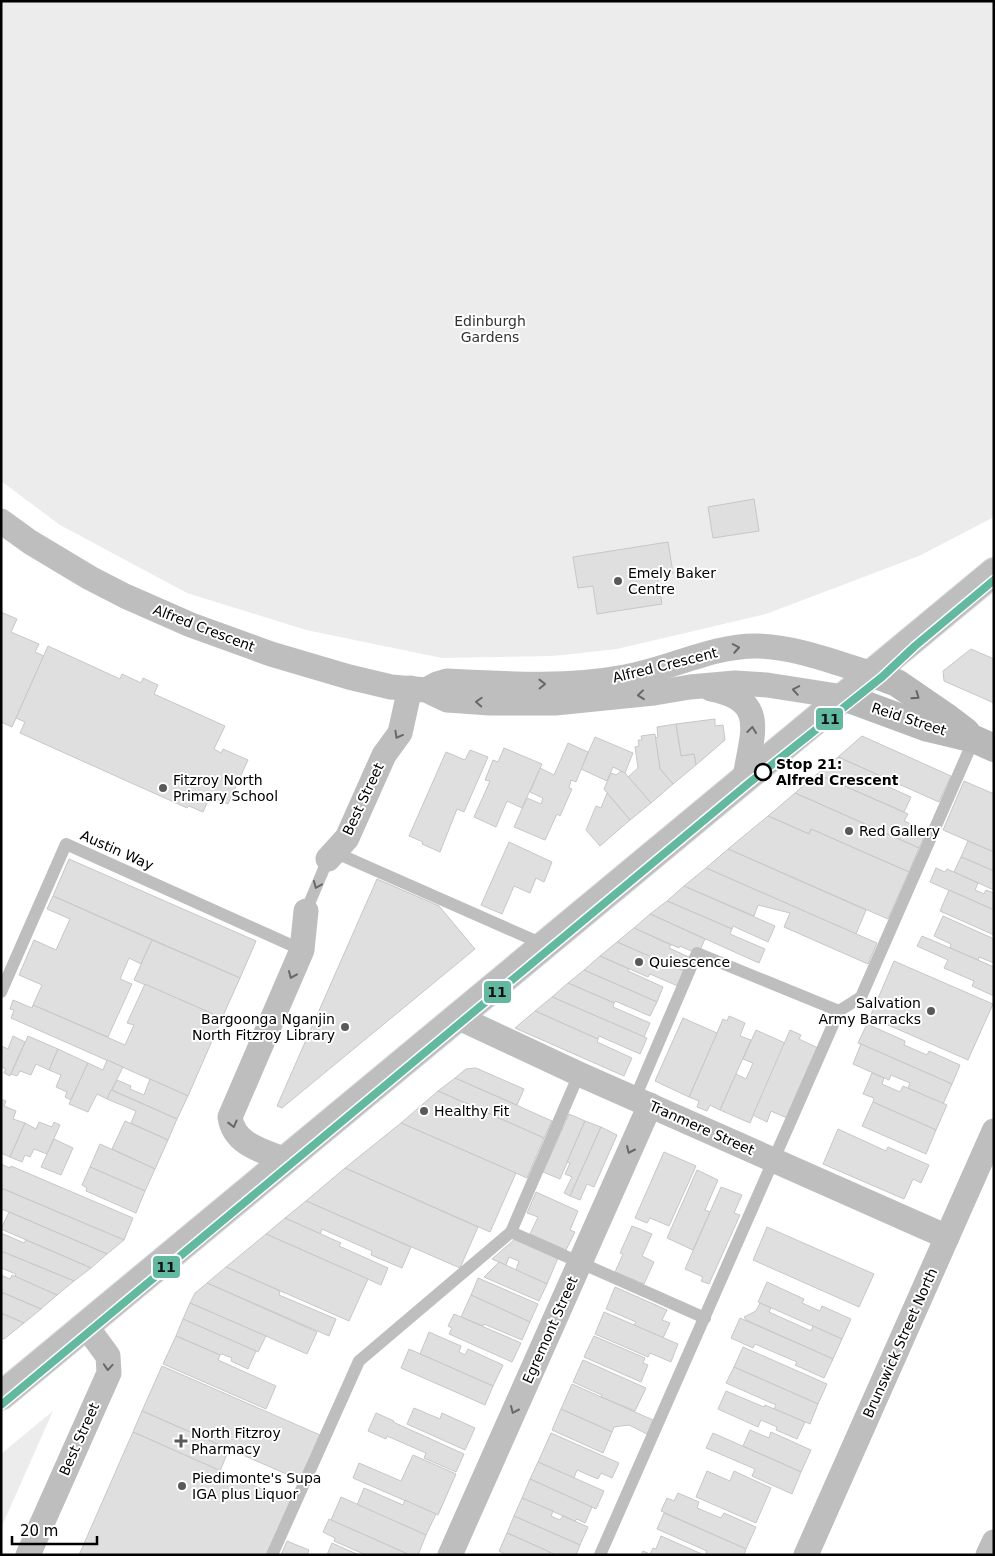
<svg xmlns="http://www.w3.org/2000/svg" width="995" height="1556" font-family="'DejaVu Sans',sans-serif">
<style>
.green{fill:#ececec}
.building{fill:#dfdfdf;stroke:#c7c7c7}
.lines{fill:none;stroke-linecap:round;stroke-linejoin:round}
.highway-casing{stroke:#dbdbdb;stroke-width:30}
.lane{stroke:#bebebe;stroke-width:12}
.street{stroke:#bebebe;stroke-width:25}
.secondary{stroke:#b8b8b8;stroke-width:28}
.highway{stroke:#bebebe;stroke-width:28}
.tram-1-casing{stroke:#fff;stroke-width:11}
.tram-1{stroke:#63b9a0;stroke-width:8}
.oneway{stroke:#686868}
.oneway2{stroke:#656565}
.poi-dot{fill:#595959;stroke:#fff;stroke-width:2}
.stop-dot{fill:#fff;stroke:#000;stroke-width:2.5}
.labels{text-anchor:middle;stroke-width:4;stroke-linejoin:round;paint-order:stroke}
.park-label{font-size:14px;fill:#333;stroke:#fff}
.poi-label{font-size:14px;fill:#000;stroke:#fff;text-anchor:start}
.street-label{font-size:14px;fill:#000;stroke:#fff}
.stop-label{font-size:14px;font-weight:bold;fill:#000;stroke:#fff;text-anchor:start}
.line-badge{stroke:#fff;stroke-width:2}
.pale-badge-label{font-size:14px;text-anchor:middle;font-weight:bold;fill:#111}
</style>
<rect width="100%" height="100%" fill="#fff"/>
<g class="green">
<path d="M1 1H994V517L919 556 766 614 617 649 553 656 442 658 306 630 187 593 60 525 1 481Z"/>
<path d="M53 1411 1 1528V1454Z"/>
</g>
<g class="building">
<path d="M754 499 759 531 713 538 708 507Z"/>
<path d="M668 542 673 573 657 575 662 604 597 614 593 586 578 588 573 557Z"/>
<path d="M1 612 17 619 11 632 39 644 35 652 44 656 12 727 1 722Z"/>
<path d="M48 646 120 679 122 674 141 683 143 678 158 685 154 694 225 726 214 749 221 753 223 749 248 760 228 804 210 796 203 812 189 806 187 808 20 733 25 722 16 718Z"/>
<path d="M971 649 994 659V703L944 681 943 671Z"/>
<path d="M715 719V726L723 725 725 740 696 765 694 754 681 756 676 724Z"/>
<path d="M676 724 681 756 694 754 696 765 673 784 660 769 655 738 658 737 657 727Z"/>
<path d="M655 734 660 769 673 784 651 803 628 777 638 768 635 747 639 746 638 740H642L641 736Z"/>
<path d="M862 736 951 776 939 802 838 757Z"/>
<path d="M595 737 633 753 625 773 613 767 607 781 581 769Z"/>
<path d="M568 743 588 752 576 782 571 780 569 788 572 789 560 816 557 814 545 840 514 827 527 798 541 804 543 798 530 792 540 768 554 775Z"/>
<path d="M504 748 542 764 522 808 507 801 496 827 474 817 490 781 485 780 493 760 498 762Z"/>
<path d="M470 750 488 757 464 812 457 809 440 852 422 844 423 842 409 836 446 752 465 760Z"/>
<path d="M838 757 885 778 882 784 911 797 904 812 817 774Z"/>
<path d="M621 771 625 773 651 803 630 820 604 789 611 773 616 775Z"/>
<path d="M817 774 908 814 904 821 927 831 919 848 795 793Z"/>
<path d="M964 781 994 794V852L943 830Z"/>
<path d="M607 793 630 820 600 846 586 830 596 806 601 808Z"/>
<path d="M795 793 919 848 909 872 811 829 809 834 768 816Z"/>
<path d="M768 816 809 834 811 829 909 872 888 919 728 849Z"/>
<path d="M968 841 994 852V871L961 857Z"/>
<path d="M509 842 552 862 544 882 536 878 530 893 514 886 502 914 481 905Z"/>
<path d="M728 849 866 910 856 934 706 868Z"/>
<path d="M961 857 994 871V890L954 872Z"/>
<path d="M69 859 256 941 240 978 53 896Z"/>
<path d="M706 868 877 943 868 964 784 927 790 913 758 905 754 916 684 886Z"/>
<path d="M936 868 945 872 947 869 978 883 975 890 984 894 986 890 994 893V910L930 882Z"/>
<path d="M377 879 439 906 475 949 282 1108 277 1106Z"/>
<path d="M684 886 775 926 768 942 733 926 732 929 667 901Z"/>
<path d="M949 890 994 910V935L940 911Z"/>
<path d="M53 896 152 940 141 964 129 958 120 979 132 984 108 1037 33 1005 42 985 19 975 34 940 56 950 70 919 47 909Z"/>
<path d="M667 901 732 929 730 934 765 949 759 963 650 914Z"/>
<path d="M650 914 705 939 698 954 680 946 679 948 634 928Z"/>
<path d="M943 916 994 939V963L979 957 978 960 950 948 951 944 934 936Z"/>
<path d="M634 928 671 945 669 948 689 957 683 971 617 942Z"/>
<path d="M922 936 994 967V996L972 986 974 981 944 968 948 960 917 946Z"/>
<path d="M152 940 240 978 222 1018 134 980Z"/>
<path d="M617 942 686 972 680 987 650 974 648 977 600 956Z"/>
<path d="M600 956 629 969 628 971 663 987 657 1002 584 970Z"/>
<path d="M894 961 993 1004 968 1060 870 1017Z"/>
<path d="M584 970 657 1002 650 1016 615 1001 614 1003 568 983Z"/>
<path d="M568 983 614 1003 613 1007 650 1023 644 1037 552 997Z"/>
<path d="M145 984 222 1018 188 1096 11 1018 14 1010 10 1009 13 1000 32 1008 33 1005 125 1045 134 1025 127 1023Z"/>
<path d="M552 997 647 1038 640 1054 599 1036 598 1039 535 1011Z"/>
<path d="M535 1011 598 1039 597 1042 632 1058 624 1076 515 1028Z"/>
<path d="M729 1016 745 1023 740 1036 751 1040 720 1110 710 1105 707 1111 697 1107 699 1101 689 1097 723 1019 727 1021Z"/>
<path d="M683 1018 717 1033 689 1097 655 1081Z"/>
<path d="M867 1024 905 1041 904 1045 927 1055 929 1051 960 1065 952 1084 858 1043Z"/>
<path d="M756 1030 785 1043 750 1123 720 1110 736 1074 746 1079 753 1063 743 1059Z"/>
<path d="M790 1030 801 1035 799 1039 818 1048 787 1118 771 1111 767 1122 753 1115Z"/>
<path d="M13 1036 25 1042 10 1076 4 1073 6 1069 1 1067V1046L8 1049Z"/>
<path d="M28 1036 58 1049 49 1070 36 1064 31 1075 20 1071 17 1076 11 1074Z"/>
<path d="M861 1044 952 1084 943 1104 908 1088 910 1083 891 1075 889 1080 853 1064Z"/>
<path d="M58 1049 88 1063 71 1100 65 1097 67 1092 56 1087 61 1075 49 1070Z"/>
<path d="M107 1060 123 1067 107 1099 97 1094 88 1112 69 1104 88 1063 103 1070Z"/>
<path d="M476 1068 524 1089 517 1105 455 1078 466 1069Z"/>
<path d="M872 1073 884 1078 882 1084 900 1092 903 1086 947 1105 936 1130 873 1102 874 1098 863 1094Z"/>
<path d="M455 1078 552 1121 544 1138 438 1091Z"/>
<path d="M150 1079 188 1096 177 1119 112 1090 117 1080 131 1086 130 1089 144 1095Z"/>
<path d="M111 1090 177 1119 168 1140 131 1123 136 1111 107 1099Z"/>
<path d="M438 1091 544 1138 527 1178 401 1123Z"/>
<path d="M1 1099 6 1101 4 1106 16 1111 13 1119 25 1123 10 1157 1 1153Z"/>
<path d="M873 1102 936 1130 926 1154 862 1126Z"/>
<path d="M569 1114 585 1121 560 1179 543 1172Z"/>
<path d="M125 1121 168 1140 155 1169 112 1149Z"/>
<path d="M585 1121 601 1127 570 1196 564 1193 572 1177 565 1174 570 1163 567 1162Z"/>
<path d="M39 1122 52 1127 54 1122 60 1125 47 1154 34 1149 30 1157 25 1155 22 1162 10 1157 25 1123 36 1129Z"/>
<path d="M401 1123 516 1173 490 1232 345 1168Z"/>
<path d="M601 1127 617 1135 594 1187 587 1184 580 1200 570 1196Z"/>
<path d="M838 1129 886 1151 888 1147 929 1165 921 1183 913 1179 904 1199 823 1164Z"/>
<path d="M54 1139 73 1148 61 1175 41 1167Z"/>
<path d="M100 1144 155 1169 145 1191 90 1167Z"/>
<path d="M664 1152 696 1166 669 1226 650 1218 647 1223 635 1218Z"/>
<path d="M1 1164 10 1168 11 1166 133 1218 124 1240 1 1188Z"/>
<path d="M90 1167 145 1191 136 1213 86 1191 87 1188 82 1185Z"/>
<path d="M345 1168 478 1227 460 1268 306 1201Z"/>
<path d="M697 1170 718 1180 705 1210 710 1212 693 1250 667 1238Z"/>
<path d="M721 1187 742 1195 734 1213 740 1215 709 1284 701 1281 703 1277 685 1269Z"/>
<path d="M1 1188 124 1240 107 1254 9 1212 1 1209Z"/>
<path d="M536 1192 578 1211 570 1230 575 1232 566 1250 530 1234 538 1217 527 1213Z"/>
<path d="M306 1201 411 1247 402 1268 371 1255 372 1251 322 1229 320 1234 285 1218Z"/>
<path d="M9 1212 107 1254 91 1268 1 1229Z"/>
<path d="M285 1218 341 1243 339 1246 388 1268 381 1285 266 1234Z"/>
<path d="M632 1226 652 1234 642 1256 654 1262 644 1284 615 1272 623 1254 620 1253Z"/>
<path d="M767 1227 874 1274 859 1307 753 1260Z"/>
<path d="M1 1233 24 1243 26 1240 91 1268 74 1281 1 1251Z"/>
<path d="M266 1234 368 1279 349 1321 226 1267Z"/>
<path d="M515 1239 558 1258 547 1284 516 1270 519 1261 509 1257 506 1265 492 1259Z"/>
<path d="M1 1251 74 1281 57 1295 15 1277 16 1274 1 1268Z"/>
<path d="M499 1262 547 1284 539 1301 484 1277Z"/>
<path d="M226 1267 280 1291 279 1295 336 1319 329 1336 207 1283Z"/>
<path d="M1 1275 10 1279 12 1275 57 1295 41 1309 1 1292Z"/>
<path d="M478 1278 538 1304 530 1322 471 1295Z"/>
<path d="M767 1282 804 1299 802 1303 820 1311 822 1306 851 1319 842 1339 758 1302Z"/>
<path d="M207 1283 317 1332 307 1354 190 1303 195 1293Z"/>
<path d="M615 1287 667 1310 662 1320 670 1323 663 1338 634 1325 636 1322 606 1309Z"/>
<path d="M1 1292 41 1309 24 1323 1 1313Z"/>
<path d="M471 1295 530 1322 522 1340 484 1324 483 1326 461 1317Z"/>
<path d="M190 1303 266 1336 258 1352 183 1319Z"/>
<path d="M760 1303 771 1308 769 1312 811 1331 813 1326 842 1339 833 1359 746 1320 744 1317 756 1311Z"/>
<path d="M604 1312 678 1344 671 1362 650 1353 648 1357 595 1334Z"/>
<path d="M1 1313 24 1323 4 1339 1 1338Z"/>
<path d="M454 1314 521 1343 512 1362 449 1334 452 1328 448 1326Z"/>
<path d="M740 1318 833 1359 824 1378 795 1365 797 1362 755 1344 753 1348 731 1338Z"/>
<path d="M183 1319 256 1351 248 1369 231 1361 232 1358 222 1354 220 1355 176 1336Z"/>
<path d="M429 1332 461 1346 459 1352 465 1355 468 1349 503 1365 493 1386 420 1354Z"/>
<path d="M176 1336 220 1355 218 1360 276 1386 266 1409 163 1364Z"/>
<path d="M594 1336 645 1358 643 1363 648 1365 641 1382 584 1357Z"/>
<path d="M743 1347 827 1384 818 1404 734 1367Z"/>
<path d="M409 1349 493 1386 485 1405 401 1368Z"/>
<path d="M583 1360 646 1388 635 1411 601 1397 602 1395 573 1382Z"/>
<path d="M162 1366 320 1435 300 1480 142 1411Z"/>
<path d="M734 1367 818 1404 810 1424 774 1409 776 1405 726 1383Z"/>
<path d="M572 1384 653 1420 647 1434 629 1425 614 1427 612 1432 561 1409Z"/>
<path d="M726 1391 764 1407 765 1405 805 1422 797 1439 776 1430 777 1427 761 1420 758 1427 718 1409Z"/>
<path d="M414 1408 440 1419 442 1413 475 1428 465 1450 407 1424Z"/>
<path d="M561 1409 612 1432 603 1453 552 1430Z"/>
<path d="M142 1411 229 1449 220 1471 133 1432Z"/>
<path d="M376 1413 394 1421 393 1422 464 1454 456 1472 424 1458 426 1453 387 1436 386 1439 368 1431Z"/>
<path d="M750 1430 769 1438 771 1432 811 1450 801 1472 743 1446Z"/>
<path d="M133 1432 291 1502 268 1555H79Z"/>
<path d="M551 1433 619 1463 612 1478 601 1473 598 1479 577 1470 574 1478 538 1462Z"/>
<path d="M713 1433 801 1472 792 1494 752 1476 755 1469 706 1448Z"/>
<path d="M413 1455 456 1474 438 1515 353 1478 359 1463 401 1481Z"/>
<path d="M538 1462 604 1491 596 1509 530 1479Z"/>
<path d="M707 1471 730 1481 734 1471 771 1488 756 1523 696 1497Z"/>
<path d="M530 1479 592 1507 585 1523 577 1519 575 1521 522 1498Z"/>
<path d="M364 1488 403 1505 405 1500 436 1514 426 1535 357 1505Z"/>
<path d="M678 1493 699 1502 697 1508 721 1518 724 1513 756 1527 746 1549 661 1511 667 1498 674 1501Z"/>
<path d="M341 1497 426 1535 418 1555H410L331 1520Z"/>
<path d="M522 1498 553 1511 551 1516 560 1520 563 1516 588 1527 580 1545 514 1516Z"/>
<path d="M664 1513 746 1549 744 1555H705L707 1551 657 1529Z"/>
<path d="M514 1516 580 1545 576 1555H556L507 1533Z"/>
<path d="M329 1519 331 1520 410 1555H366L334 1541 335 1538 323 1532Z"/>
<path d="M507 1533 550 1552 549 1555H507L499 1551Z"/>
<path d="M661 1536 704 1555H641L643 1551 650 1554 653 1548 656 1549Z"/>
<path d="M287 1541 309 1550 307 1555H281Z"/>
<path d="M332 1543 359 1555H327Z"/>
</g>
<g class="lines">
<g class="highway-casing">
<path id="highway" d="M1 1396 994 572"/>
</g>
<g class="lane">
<path d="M334 852 545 945"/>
<path d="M306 911 328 859"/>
<path d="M1 992 66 844 302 950"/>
<path d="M635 1098 697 953 839 1011"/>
<path d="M511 1232 705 1318"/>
<path d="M272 1555 359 1361 511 1232 579 1074"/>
<path d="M600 1555 839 1011 861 997 974 739"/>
</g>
<g class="street">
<path d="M1 521 30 542 90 578 125 596 191 625 271 654 349 677 391 687 426 690 447 700 490 703H555L654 693 690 687 735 683 767 685 844 697"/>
<path d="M711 689C770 700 751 735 745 778"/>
<path d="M426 690 437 684 447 681C506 684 567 688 625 677 670 669 713 645 758 646 797 647 836 663 873 674"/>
<path d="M328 859 347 838 384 755 400 733 410 688"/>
<path d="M457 1017 579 1074 947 1237"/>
<path d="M286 1160C263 1151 234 1145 230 1117L302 950 306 911"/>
<path d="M28 1555 109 1373 108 1356 86 1326"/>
<path d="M450 1555 650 1105"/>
<path d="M806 1555 994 1131"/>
<path d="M988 1555 994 1542"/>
</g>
<g class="secondary">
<path d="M873 674 897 683 945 716 966 732"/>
<path d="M844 697 928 728 974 739 994 748"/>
</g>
<use href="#highway" class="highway"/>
<g class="tram-1-casing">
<path id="tram-1" d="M1 1405 749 783 882 677 915 646 994 580"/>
</g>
<use href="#tram-1" class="tram-1"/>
</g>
<defs><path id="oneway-chevron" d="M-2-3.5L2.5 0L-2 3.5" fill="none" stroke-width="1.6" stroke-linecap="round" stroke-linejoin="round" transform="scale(1.25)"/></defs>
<g class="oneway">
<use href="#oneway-chevron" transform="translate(736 648) rotate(-10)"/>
<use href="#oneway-chevron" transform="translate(542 684) rotate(-1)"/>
<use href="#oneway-chevron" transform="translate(796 690) rotate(-170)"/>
<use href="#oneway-chevron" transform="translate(641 695) rotate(174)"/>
<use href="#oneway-chevron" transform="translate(479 702) rotate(-177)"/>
<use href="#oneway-chevron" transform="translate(752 730) rotate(-83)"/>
<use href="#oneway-chevron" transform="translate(398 735) rotate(119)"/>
<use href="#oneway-chevron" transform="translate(317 885) rotate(113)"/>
<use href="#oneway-chevron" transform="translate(292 975) rotate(113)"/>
<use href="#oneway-chevron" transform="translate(233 1124) rotate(76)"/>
<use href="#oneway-chevron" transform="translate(630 1150) rotate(114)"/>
<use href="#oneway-chevron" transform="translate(108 1367) rotate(94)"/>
<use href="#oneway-chevron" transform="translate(514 1410) rotate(114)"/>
</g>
<use class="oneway2" href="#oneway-chevron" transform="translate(916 696) rotate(35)"/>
<g class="poi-dot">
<circle cx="618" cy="581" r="5"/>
<circle cx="163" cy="788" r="5"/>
<circle cx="849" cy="831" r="5"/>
<circle cx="639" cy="962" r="5"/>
<circle cx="931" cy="1011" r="5"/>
<circle cx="345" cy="1027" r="5"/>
<circle cx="424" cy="1111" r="5"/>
<path d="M178.5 1433.5h5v5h5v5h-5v5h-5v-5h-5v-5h5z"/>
<circle cx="182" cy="1486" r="5"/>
</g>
<circle class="stop-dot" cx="763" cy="772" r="8"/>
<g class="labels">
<g class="park-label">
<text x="490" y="326">Edinburgh<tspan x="490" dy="16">Gardens</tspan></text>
</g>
<g class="poi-label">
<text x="628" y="578">Emely Baker<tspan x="628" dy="16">Centre</tspan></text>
<text x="173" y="785">Fitzroy North<tspan x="173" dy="16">Primary School</tspan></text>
<text x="859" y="836">Red Gallery</text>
<text x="649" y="967">Quiescence</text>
<text x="921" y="1008" text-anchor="end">Salvation<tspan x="921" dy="16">Army Barracks</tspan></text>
<text x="335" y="1024" text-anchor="end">Bargoonga Nganjin<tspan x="335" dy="16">North Fitzroy Library</tspan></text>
<text x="434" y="1116">Healthy Fit</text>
<text x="191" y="1438">North Fitzroy<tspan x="191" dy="16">Pharmacy</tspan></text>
<text x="192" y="1483">Piedimonte's Supa<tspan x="192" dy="16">IGA plus Liquor</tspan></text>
</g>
<g class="street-label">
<text transform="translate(204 628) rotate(21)" y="5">Alfred Crescent</text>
<text transform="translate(665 665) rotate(-14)" y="5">Alfred Crescent</text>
<text transform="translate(909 719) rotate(18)" y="5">Reid Street</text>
<text transform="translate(363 799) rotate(-65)" y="5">Best Street</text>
<text transform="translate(117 850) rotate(24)" y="5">Austin Way</text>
<text transform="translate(702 1128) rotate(24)" y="5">Tranmere Street</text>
<text transform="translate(550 1330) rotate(-66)" y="5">Egremont Street</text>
<text transform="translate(900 1343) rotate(-66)" y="5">Brunswick Street North</text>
<text transform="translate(79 1439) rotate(-66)" y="5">Best Street</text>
</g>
<g class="stop-label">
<text x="776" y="769">Stop 21:<tspan x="776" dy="16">Alfred Crescent</tspan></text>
</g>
</g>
<g class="line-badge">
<rect x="815" y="707" width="29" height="24" rx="5" fill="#63b9a0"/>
<rect x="483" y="980" width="29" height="24" rx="5" fill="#63b9a0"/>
<rect x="152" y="1255" width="29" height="24" rx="5" fill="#63b9a0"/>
</g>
<g class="pale-badge-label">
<text x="830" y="724">11</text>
<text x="497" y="997">11</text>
<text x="166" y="1272">11</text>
</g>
<rect width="995" height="1556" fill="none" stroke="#000000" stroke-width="5"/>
<path d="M12 1536v8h85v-8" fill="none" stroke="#000000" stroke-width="2.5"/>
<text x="20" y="1536" font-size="15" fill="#000000" stroke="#ffffff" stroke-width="4" paint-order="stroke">20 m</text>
</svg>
